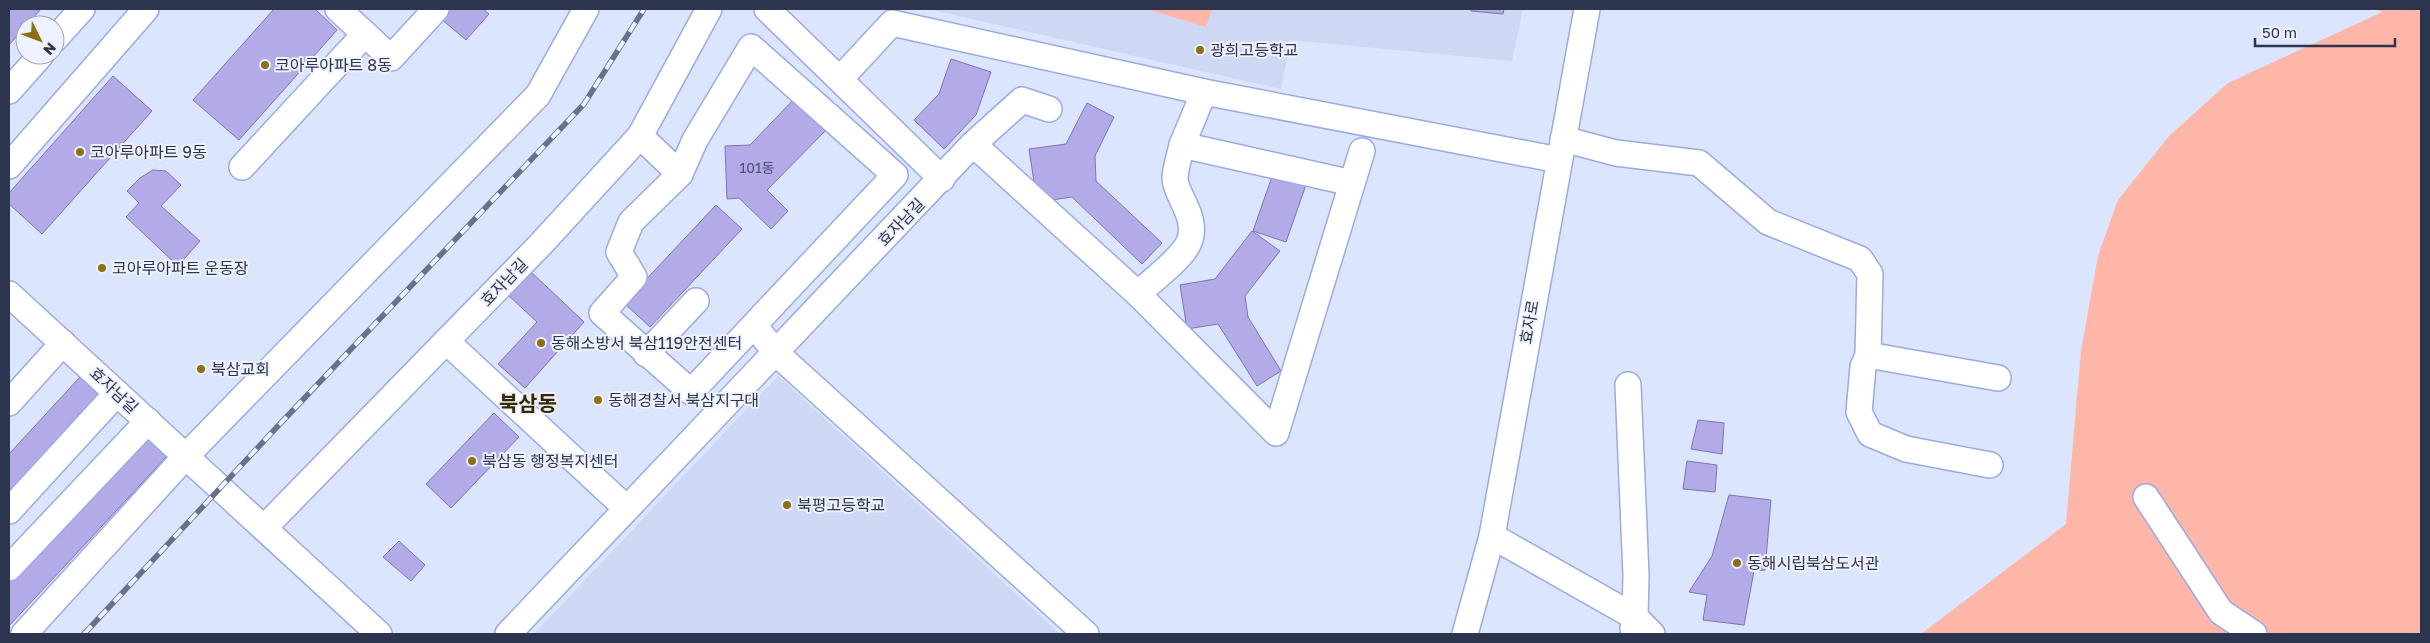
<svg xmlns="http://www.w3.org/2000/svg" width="2430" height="643" font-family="'Golos Text','Noto Sans KR',sans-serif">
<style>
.built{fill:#ced7f3}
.green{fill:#fdb6a8}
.building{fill:#b3aae8;stroke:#7e74ae}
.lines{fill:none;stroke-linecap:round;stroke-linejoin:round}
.minor-casing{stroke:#99abe6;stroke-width:28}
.minor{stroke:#fff;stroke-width:25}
.rail-casing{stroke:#697089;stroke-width:5.5}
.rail{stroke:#eef2ff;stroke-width:4;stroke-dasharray:11;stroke-linecap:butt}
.poi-dot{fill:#8c7114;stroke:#eef2ff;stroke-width:2}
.labels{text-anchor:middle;stroke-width:4;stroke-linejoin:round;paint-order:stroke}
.number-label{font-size:14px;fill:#4e5274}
.poi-label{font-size:16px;fill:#2d344d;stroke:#eef2ff;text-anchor:start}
.street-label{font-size:16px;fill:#2d344d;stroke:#eef2ff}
.district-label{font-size:21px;font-weight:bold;fill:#362900;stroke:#eef2ff}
</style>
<rect width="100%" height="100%" fill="#dce5fe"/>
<g class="built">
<path d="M928 9H1523L1512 61 1291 40 1281 89Z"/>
<path d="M778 376 1060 634H534Z"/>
</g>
<g class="green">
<path d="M1147 9H1212L1206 27Z"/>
<path d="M2376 9H2421V634H1921L2066 524 2081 351 2098 256 2118 200 2169 136 2228 83 2382 12Z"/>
</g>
<g class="building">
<path d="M9 9H41L9 45Z"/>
<path d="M274 9H315L337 30 239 140 193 100Z"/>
<path d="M447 9H483L489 14 466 40 439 17Z"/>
<path d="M1471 9H1504L1503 14 1471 11Z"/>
<path d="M951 59 991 72 976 115 944 149 914 120 939 94Z"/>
<path d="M113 76 152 111 42 234 9 204V193Z"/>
<path d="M797 96 829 127 767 190 788 211 771 229 739 198 727 199 725 146 750 145Z"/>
<path d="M1087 103 1114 117 1095 156 1096 181 1162 243 1142 264 1072 197 1037 202 1029 149 1066 144Z"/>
<path d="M153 170 166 171 181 185 161 206 200 241 178 266 126 217 139 203 127 191 140 178Z"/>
<path d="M1274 171 1307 182 1286 242 1253 231Z"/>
<path d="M716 205 742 229 650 327 624 303Z"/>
<path d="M1252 231 1280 251 1245 296 1248 317 1281 371 1257 386 1218 324 1187 329 1180 285 1215 279Z"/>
<path d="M529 270 584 322 525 388 498 364 537 322 507 294Z"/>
<path d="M80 377 103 398 9 500V454Z"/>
<path d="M494 413 519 437 451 508 426 484Z"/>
<path d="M1698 420 1724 423 1722 454 1691 449Z"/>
<path d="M145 434 168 455 9 626V580Z"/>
<path d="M1687 461 1717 465 1715 492 1683 489Z"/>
<path d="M1729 495 1771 500 1765 570 1754 571 1744 625 1703 620 1707 595 1689 592 1712 556Z"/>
<path d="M399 541 425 565 411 581 383 557Z"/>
</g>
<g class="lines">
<g class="minor-casing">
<g id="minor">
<path d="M338 9 391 58 436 9"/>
<path d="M767 9 942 179"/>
<path d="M55 39 82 9"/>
<path d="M840 79 892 23 1204 92 1559 160"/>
<path d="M9 91 41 55"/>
<path d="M1204 92 1182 145 1352 183"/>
<path d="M640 136 680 174"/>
<path d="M1563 139 1616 153 1699 163 1768 222 1860 259 1870 274 1868 355 1863 367 1859 412 1870 434 1906 449 1990 465"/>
<path d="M973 144 1138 294 1276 433 1362 151"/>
<path d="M9 166 146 9"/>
<path d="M242 167 365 34"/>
<path d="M9 294 379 634"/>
<path d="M1138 294C1151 281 1183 258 1189 242 1199 218 1176 196 1175 179 1175 168 1180 155 1182 145"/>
<path d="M754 325 691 392 602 313 634 277 619 252 631 222 680 174 695 140 751 47 895 175 754 325 776 353 1086 634"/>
<path d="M446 341 626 508"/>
<path d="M646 354 696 301"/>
<path d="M1868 355 1998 378"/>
<path d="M1628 385 1636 575 1635 617 1652 634"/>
<path d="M9 403 63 343"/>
<path d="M2146 497 2221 612 2254 634"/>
<path d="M9 511 117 393"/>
<path d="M264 528 541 244 640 136 709 9"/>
<path d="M1492 536 1635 617 1633 629"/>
<path d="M9 568 148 421"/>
<path d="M24 634 186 456 538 95 586 9"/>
<path d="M508 634 973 144 1022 100 1049 109"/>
<path d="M1465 634 1492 536 1587 9"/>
</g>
</g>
<use href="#minor" class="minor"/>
<g class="rail-casing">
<path id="rail" d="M84 634 277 427 584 104 644 9"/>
</g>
<use href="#rail" class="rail"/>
</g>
<g class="poi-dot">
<circle cx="1200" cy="50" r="5"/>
<circle cx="265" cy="65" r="5"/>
<circle cx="80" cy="152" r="5"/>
<circle cx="102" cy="268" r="5"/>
<circle cx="541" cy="343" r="5"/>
<circle cx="201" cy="369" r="5"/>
<circle cx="598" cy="400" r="5"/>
<circle cx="472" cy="461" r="5"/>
<circle cx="787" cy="505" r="5"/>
<circle cx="1737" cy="563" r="5"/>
</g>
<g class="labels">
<g class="number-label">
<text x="757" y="173">101동</text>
</g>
<g class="poi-label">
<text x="1210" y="56">광희고등학교</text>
<text x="275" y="71">코아루아파트 8동</text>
<text x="90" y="158">코아루아파트 9동</text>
<text x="112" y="274">코아루아파트 운동장</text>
<text x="551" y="349">동해소방서 북삼119안전센터</text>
<text x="211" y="375">북삼교회</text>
<text x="608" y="406">동해경찰서 북삼지구대</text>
<text x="482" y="467">북삼동 행정복지센터</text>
<text x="797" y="511">북평고등학교</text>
<text x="1747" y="569">동해시립북삼도서관</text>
</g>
<g class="street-label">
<text transform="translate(901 222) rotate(-46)" y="6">효자남길</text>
<text transform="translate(504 282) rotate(-46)" y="6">효자남길</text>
<text transform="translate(1529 322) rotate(-80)" y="6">효자로</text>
<text transform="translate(114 390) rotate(43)" y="6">효자남길</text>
</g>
<g class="district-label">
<text x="528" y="411">북삼동</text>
</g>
</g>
<rect width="2430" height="643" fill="none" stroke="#2d344d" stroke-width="20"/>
<g transform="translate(40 40) rotate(132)"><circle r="24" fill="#eef2ff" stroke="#a1a6b8"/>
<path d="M0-4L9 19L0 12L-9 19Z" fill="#8c7114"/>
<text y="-8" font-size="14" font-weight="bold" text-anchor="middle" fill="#2d344d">N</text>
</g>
<path d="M2255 38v8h140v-8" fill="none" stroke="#2d344d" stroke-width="2.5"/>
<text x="2262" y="38" font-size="15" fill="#2d344d" stroke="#eef2ff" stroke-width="4" paint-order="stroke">50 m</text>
</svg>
